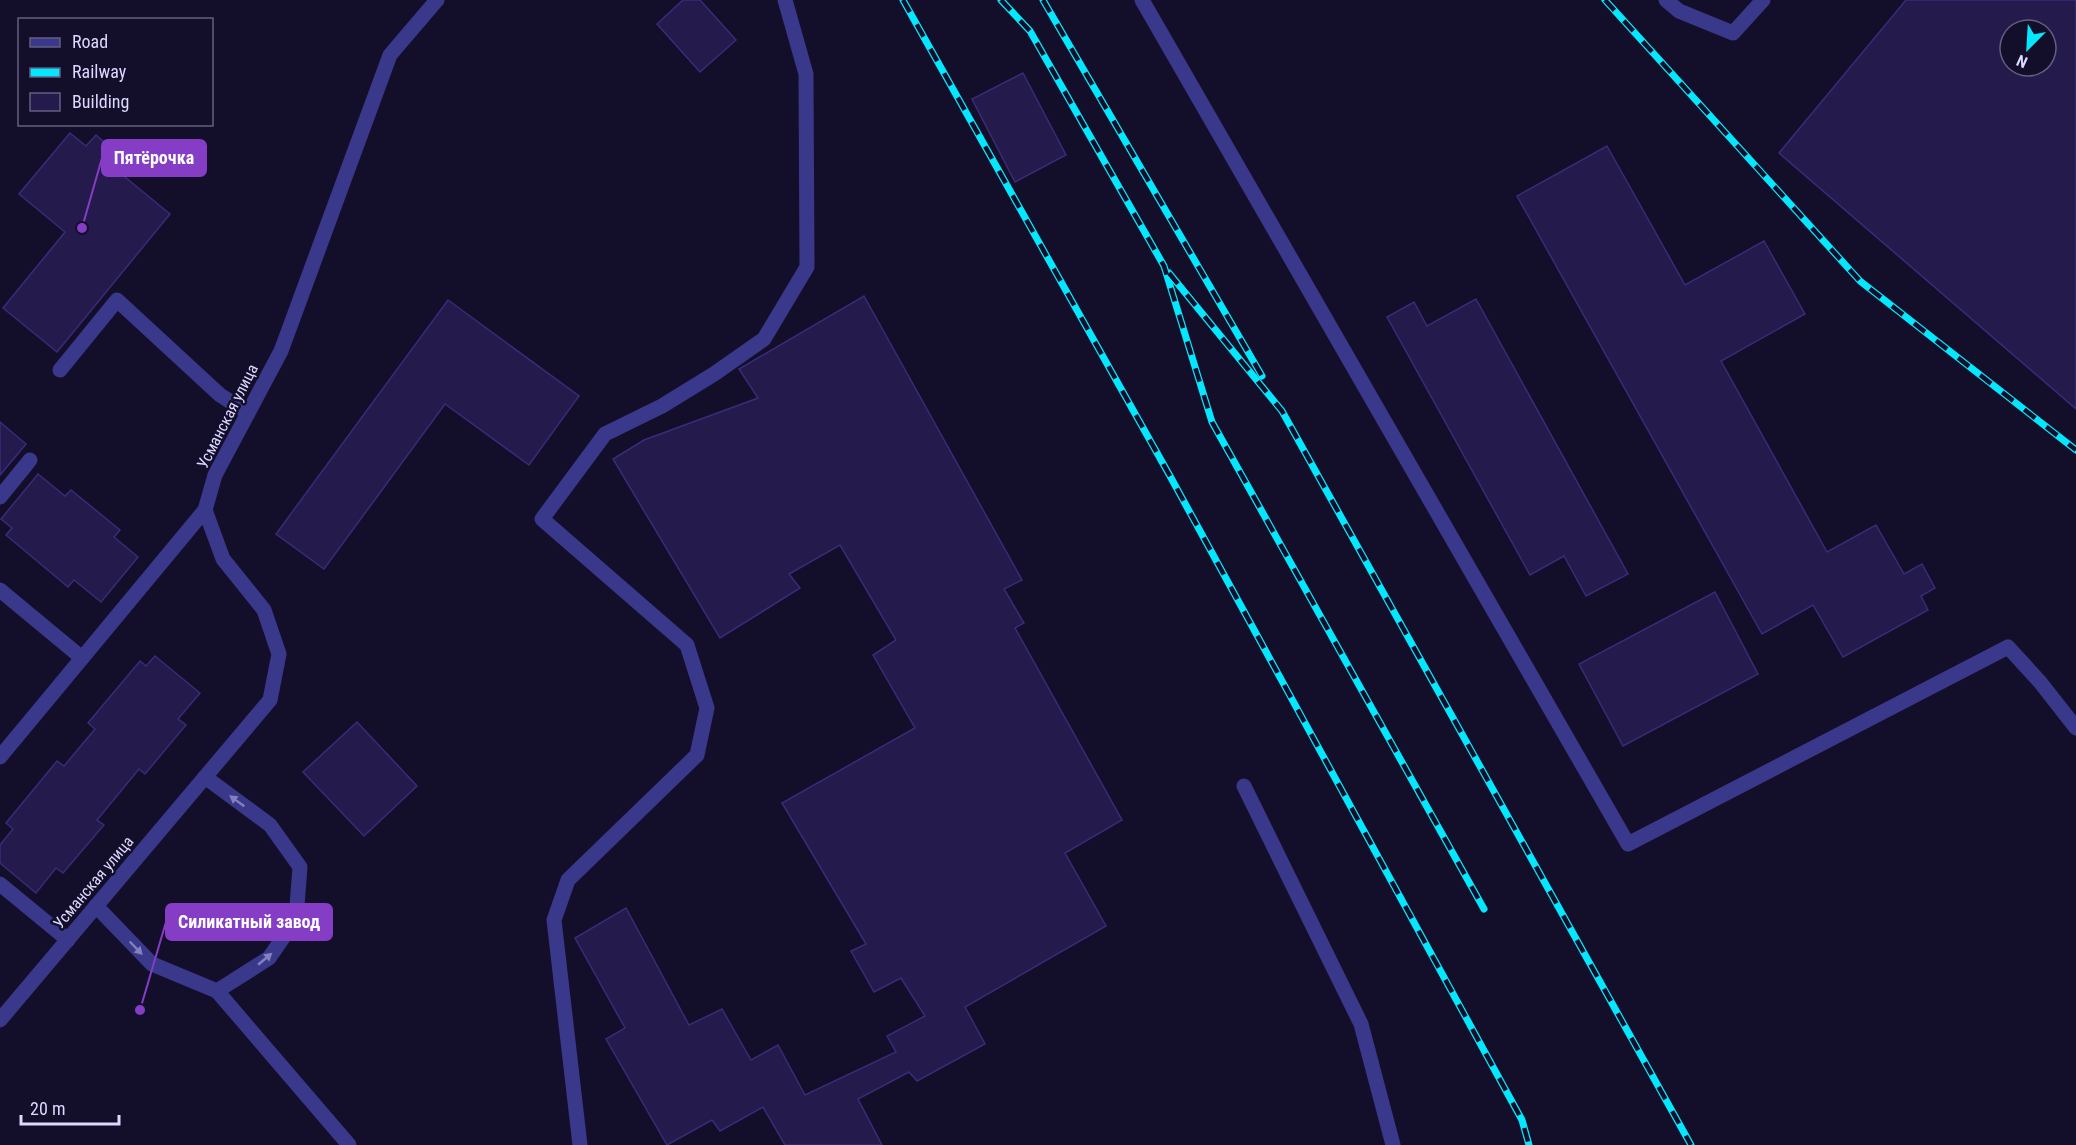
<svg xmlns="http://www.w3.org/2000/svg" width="2076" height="1145" font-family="'Roboto Condensed',sans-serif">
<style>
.building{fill:#241a4c;stroke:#3a2b79;stroke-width:1.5;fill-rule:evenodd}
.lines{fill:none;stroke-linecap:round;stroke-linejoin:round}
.service{stroke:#3a388b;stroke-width:15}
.minor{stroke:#3a388b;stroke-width:15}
.rail-casing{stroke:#04e8ff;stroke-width:7}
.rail{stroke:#130f2a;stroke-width:4.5;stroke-dasharray:14;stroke-linecap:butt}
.oneway{fill:#8380bf}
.labels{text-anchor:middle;stroke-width:5;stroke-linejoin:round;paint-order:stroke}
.street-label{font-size:16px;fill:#dcd8ff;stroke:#130f2a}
.leader{fill:none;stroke:#853dc5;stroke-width:2}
.callout-dot{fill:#853dc5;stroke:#130f2a;stroke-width:2}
.callout{fill:#853dc5;stroke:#853dc5;stroke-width:2}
.callout-label{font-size:18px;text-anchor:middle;font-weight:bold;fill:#fff}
</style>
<rect width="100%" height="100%" fill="#130f2a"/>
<g class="building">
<path d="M683 0H700L736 40 700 72 657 24Z"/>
<path d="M1906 0H2076V409L1779 153ZM2010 30H2046V66H2010Z"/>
<path d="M1023 73 1066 155 1015 182 972 99Z"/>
<path d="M70 133 86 146 96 135 112 149 103 159 170 214 57 352 3 308 65 232 19 194Z"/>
<path d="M1607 146 1685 285 1764 241 1805 314 1721 361 1827 552 1876 525 1904 574 1922 564 1935 588 1921 596 1928 610 1843 657 1813 605 1762 634 1517 196Z"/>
<path d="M864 296 1022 580 1004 589 1024 623 1015 628 1122 820 1065 853 1106 926 965 1007 985 1044 917 1081 909 1072 858 1099 882 1145H785L763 1107 720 1131 712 1120 667 1145 606 1039 625 1028 575 938 626 908 689 1025 722 1009 751 1060 778 1045 805 1095 896 1052 887 1036 925 1016 901 978 874 992 851 951 866 944 782 803 915 728 873 655 896 640 840 545 789 574 800 588 720 638 613 459 644 440 758 398 739 369Z"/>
<path d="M1476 299 1628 574 1586 596 1564 556 1530 575 1387 317 1414 302 1427 326Z"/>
<path d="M448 300 579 396 529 465 445 404 324 569 276 534Z"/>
<path d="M0 422 26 444 0 475Z"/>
<path d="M38 474 65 496 71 490 120 530 114 537 138 557 101 602 74 580 68 587 6 535 12 528 1 519Z"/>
<path d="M1715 592 1758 674 1623 746 1579 664Z"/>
<path d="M155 656 200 693 178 719 186 725 145 774 139 769 97 820 104 825 63 873 56 868 36 893 0 863V845L13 829 6 823 57 761 64 766 95 729 88 723 140 661 146 666Z"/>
<path d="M357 722 417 786 364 836 303 772Z"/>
</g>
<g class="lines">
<g class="service">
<path d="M1142 0 1628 844 2008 647 2040 682 2076 728"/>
<path d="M1666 0 1679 11 1733 33 1763 0"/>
<path d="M60 370 117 300 220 395 248 413"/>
<path d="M0 497 30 460"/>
<path d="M0 590 82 658"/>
<path d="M0 757 205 510"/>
<path d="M1244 786 1361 1024 1393 1145"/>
<path d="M0 884 68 940"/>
<path d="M217 991 349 1145"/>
<path d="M580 1145 554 920 568 880 697 755 707 708 687 645 542 519 605 434 662 406 714 374 764 339 807 267 806 74 785 0"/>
</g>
<g class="minor">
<path d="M96 906 152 964 217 991 269 958 296 919 300 867 270 825 205 777"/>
<path d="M0 1020 270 700 279 654 264 610 223 559 205 510 215 475 281 351 390 55 437 0"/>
</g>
<g class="rail-casing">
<g id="rail">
<path d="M903 0 1170 476 1522 1120 1529 1145"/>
<path d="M1001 0 1030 31 1164 266 1212 422 1484 909"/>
<path d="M1043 0 1262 376"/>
<path d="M1605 0 1860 281 2076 450"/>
<path d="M1169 273 1282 411 1691 1145"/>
</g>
</g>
<use href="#rail" class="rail"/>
</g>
<defs><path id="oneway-solid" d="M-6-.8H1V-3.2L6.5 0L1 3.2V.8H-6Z" transform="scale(1.5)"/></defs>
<g class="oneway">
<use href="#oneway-solid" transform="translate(237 801) rotate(-144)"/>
<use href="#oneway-solid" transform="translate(136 948) rotate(46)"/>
<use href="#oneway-solid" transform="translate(265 959) rotate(-40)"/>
</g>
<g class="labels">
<g class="street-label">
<text transform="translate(227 416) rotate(-63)" y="6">Усманская улица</text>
<text transform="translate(93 882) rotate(-50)" y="6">Усманская улица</text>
</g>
</g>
<path class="leader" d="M82 228L102 158M140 1010L166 922"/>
<g class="callout-dot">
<circle cx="82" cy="228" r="6"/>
<circle cx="140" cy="1010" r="6"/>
</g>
<g class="callout">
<rect x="102" y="140" width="104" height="36" rx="6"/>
<rect x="166" y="904" width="166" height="36" rx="6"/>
</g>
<g class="callout-label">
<text x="154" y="164">Пятёрочка</text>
<text x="249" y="928">Силикатный завод</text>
</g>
<rect x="18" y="18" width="195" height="108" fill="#130f2a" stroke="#635f7f" stroke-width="1.5"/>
<rect x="30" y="38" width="30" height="9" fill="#3a388b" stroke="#635f7f" stroke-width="1.5"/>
<text x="72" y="48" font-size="18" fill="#dcd8ff">Road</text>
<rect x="30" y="68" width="30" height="9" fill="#04e8ff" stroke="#635f7f" stroke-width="1.5"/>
<text x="72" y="78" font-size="18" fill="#dcd8ff">Railway</text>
<rect x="30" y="93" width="30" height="18" fill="#241a4c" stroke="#635f7f" stroke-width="1.5"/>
<text x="72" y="108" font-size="18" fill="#dcd8ff">Building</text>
<g transform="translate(2028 48) rotate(204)"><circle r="28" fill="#130f2a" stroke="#635f7f" stroke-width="1.5"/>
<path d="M0-4.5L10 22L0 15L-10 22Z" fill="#04e8ff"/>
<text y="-9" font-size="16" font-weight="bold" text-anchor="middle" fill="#dcd8ff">N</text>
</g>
<path d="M21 1115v9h98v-9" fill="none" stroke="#dcd8ff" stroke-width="3"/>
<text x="30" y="1115" font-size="18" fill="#dcd8ff" stroke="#130f2a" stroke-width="4.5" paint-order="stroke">20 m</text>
</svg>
